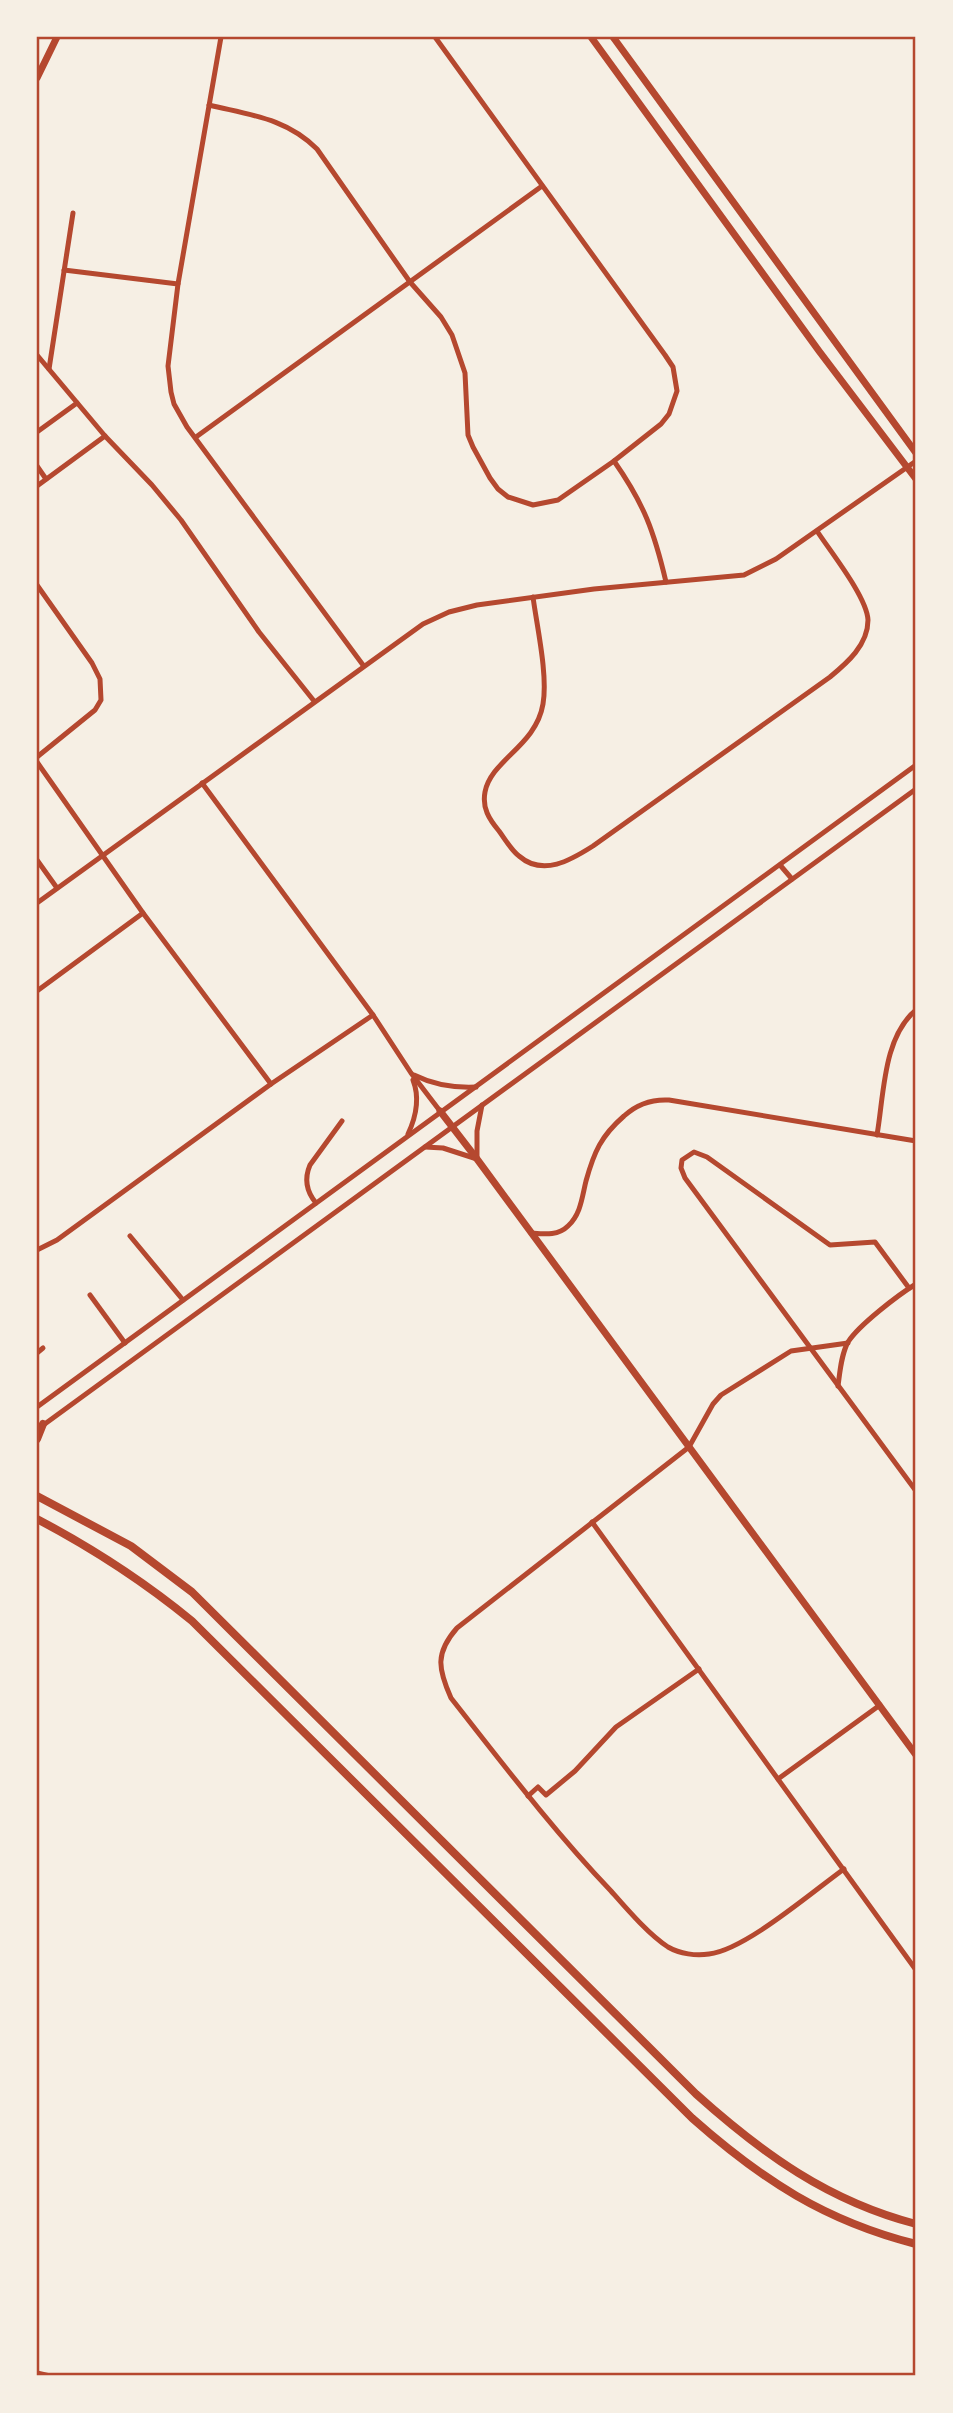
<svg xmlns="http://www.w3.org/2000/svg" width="953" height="2413" font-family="Roboto,sans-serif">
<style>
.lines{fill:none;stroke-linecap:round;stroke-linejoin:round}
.minor{stroke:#b5482f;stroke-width:5}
.tertiary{stroke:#b5482f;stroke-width:7}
.secondary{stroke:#b5482f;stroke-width:8}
.neatline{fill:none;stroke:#b5482f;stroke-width:2.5}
</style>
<rect width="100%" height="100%" fill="#f6efe4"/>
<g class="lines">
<g class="minor">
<path d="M221 37 178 284 168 366 171 392 174 404 187 427 363 665"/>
<path d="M209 105C250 115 286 118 317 149L410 282 441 317 452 335 465 373 468 435 473 447 490 478 498 489 508 497 533 505 558 500 614 461 661 424 669 414 677 391 673 367 665 355 435 37"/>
<path d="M64 270 178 284"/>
<path d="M37 355 105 436 152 485 181 520 259 632 314 701"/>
<path d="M49 369 73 213"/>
<path d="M37 432 77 403"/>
<path d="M196 437 542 186"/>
<path d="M614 461C644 504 654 531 666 582"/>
<path d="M37 466 46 479"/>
<path d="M37 486 105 436"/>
<path d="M37 585 92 663 100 679 101 700 95 710 37 757"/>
<path d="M533 597C537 627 548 675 543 704 536 746 491 760 485 792 482 808 489 819 499 831 505 839 511 850 519 856 543 877 571 860 593 846L830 677C847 663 868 645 868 620 867 597 830 551 817 531"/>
<path d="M37 762 143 913 271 1084"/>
<path d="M202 783 373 1015 411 1073 440 1111"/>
<path d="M37 860 57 888"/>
<path d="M780 865 792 879"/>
<path d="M37 903 423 624 449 612 477 605 594 589 744 575 776 559 916 461"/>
<path d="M37 991 143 913"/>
<path d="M414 1075C434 1085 454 1088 476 1087"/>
<path d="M408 1134C416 1117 420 1098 413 1080"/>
<path d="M877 1135C884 1095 883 1037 916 1010"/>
<path d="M425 1147 443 1148 477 1159V1131L482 1105"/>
<path d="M316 1203C306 1191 304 1179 310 1165L342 1121"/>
<path d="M531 1233C544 1234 558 1236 568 1226 581 1214 582 1197 586 1181 594 1152 601 1136 624 1116 637 1104 651 1099 669 1100L916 1141"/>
<path d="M130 1236 183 1300"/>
<path d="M37 1250 57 1240 271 1084 373 1015"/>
<path d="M909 1288 875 1242 830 1245 707 1157 694 1152 682 1160 681 1168 685 1178 916 1491"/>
<path d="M90 1295 125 1343"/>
<path d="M37 1353 43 1348"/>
<path d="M838 1386C840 1372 841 1355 848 1342 859 1325 898 1295 916 1284"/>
<path d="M37 1407 916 765"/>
<path d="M42 1426 916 789"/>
<path d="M592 1522 916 1970"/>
<path d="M778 1779 880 1705"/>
<path d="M528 1796 538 1787 546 1795 575 1771 616 1727 699 1669"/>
<path d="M844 1869C812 1892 745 1950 709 1954 696 1956 680 1954 668 1947 649 1935 626 1908 611 1891 553 1830 503 1764 451 1698 438 1669 435 1653 457 1628L689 1447 713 1404 721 1395 791 1351 848 1343"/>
<path d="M37 2373 50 2376"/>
</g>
<g class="tertiary">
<path d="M591 37 819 351 916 479"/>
<path d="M613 37 916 453"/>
<path d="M37 78 57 37"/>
<path d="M440 1111 477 1159 916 1755"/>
</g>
<g class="secondary">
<path d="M37 1439 43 1424"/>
<path d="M37 1496 131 1546 192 1592 696 2094C763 2154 828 2201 916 2224"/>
<path d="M37 1519C94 1549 142 1580 192 1621L692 2118C762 2180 825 2221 916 2244"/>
</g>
</g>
<rect width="953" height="2413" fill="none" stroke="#f6efe4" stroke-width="77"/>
<rect x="38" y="38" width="876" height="2336" class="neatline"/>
</svg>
